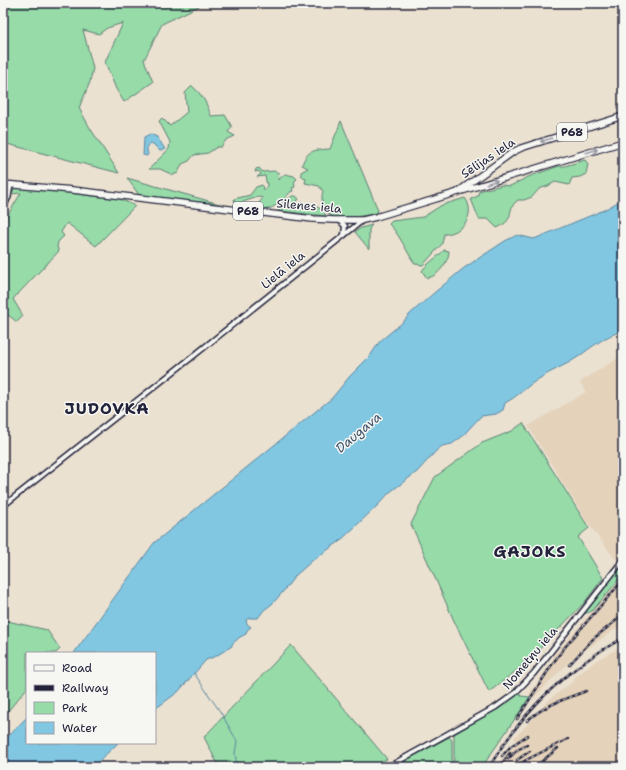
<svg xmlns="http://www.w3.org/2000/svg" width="626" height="770" font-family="'Shantell Sans',sans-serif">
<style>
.built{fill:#e4d2ba}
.green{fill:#96dba8;stroke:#5c7e72}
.water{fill:#81c7e2;stroke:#5b859f}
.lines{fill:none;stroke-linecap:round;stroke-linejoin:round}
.stream{stroke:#5b859f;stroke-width:1}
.tertiary-casing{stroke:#22223b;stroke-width:7}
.secondary-casing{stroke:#22223b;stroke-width:8}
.primary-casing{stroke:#22223b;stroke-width:8}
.tertiary{stroke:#f6f6f2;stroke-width:4}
.secondary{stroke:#f6f6f2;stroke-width:5}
.primary{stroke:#f6f6f2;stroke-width:5.5}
.rail-casing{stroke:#22223b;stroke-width:2.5}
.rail{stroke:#f6f6f2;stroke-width:1;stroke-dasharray:3;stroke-linecap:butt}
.oneway{stroke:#9797a0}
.labels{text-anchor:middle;stroke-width:3;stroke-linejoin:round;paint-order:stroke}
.shield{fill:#f6f6f2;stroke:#626272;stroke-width:1}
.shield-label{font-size:11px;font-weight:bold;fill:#22223b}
.street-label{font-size:12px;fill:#22223b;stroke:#f6f6f2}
.water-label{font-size:13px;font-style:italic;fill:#3e546d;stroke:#f6f6f2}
.district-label{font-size:16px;font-weight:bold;letter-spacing:1px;fill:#22223b;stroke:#f6f6f2}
</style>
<rect width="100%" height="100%" fill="#ebe1d1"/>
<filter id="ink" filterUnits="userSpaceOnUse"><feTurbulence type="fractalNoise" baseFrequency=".025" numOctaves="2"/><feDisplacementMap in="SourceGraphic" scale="8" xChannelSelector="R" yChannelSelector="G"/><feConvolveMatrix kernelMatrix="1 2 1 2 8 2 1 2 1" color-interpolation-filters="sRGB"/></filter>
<g filter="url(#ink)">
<g class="built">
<path d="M623 355V552L615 559 587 522 528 426 586 392 580 382Z"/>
<path d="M623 576V624L572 659 534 698 529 694 546 671 556 653Z"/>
<path d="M623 646V767H496L508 751 518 743 514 738 544 708 543 706 550 699 575 680 574 678 597 660Z"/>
</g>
<g class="green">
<path d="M3 3H205L162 24 144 60 153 82 124 102 116 89 105 62 123 23 107 28 99 34 83 30 93 68 90 82 79 108 90 128 119 173 3 143V65L5 60H3Z"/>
<path d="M192 86C203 95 207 104 211 116L225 115 232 127 228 132 235 136 226 140 221 147H217L208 153 194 155 189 161 182 164 178 173 173 175 160 169H149L169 149 170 142 159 121 162 118 170 126 187 112 185 93Z"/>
<path d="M341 121 378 210 377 213C368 215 342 220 334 217 323 213 320 200 323 191L319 186 305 183 306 179 301 175V172L308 168 302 165C307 149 316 150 330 149Z"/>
<path d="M585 160 588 164 586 174 580 177 572 178 569 185 555 182 548 186 539 189 532 197 524 200H518C505 210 517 219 497 228L488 219H479L471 199 478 196 479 191 502 185 510 186 528 177 559 166H565Z"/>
<path d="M259 168 263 172 274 171 279 173 278 180 285 174 294 176 297 179 294 182 295 187 292 188 293 191C289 192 289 194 286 197 280 203 272 209 264 210L259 203 263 198 258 197 237 204 235 203 234 199 250 195 256 187 262 185 263 189 264 190 267 186 265 176 257 177 261 174 259 171 255 172 256 169Z"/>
<path d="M127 178 134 180 223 205 139 195Z"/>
<path d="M15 188H27L120 199 135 206 96 246 67 223 61 232 64 236 58 242 57 247 59 251 13 299 23 316 17 322 3 311V223L21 193 11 194Z"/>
<path d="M292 196H296L299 199 296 202 299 204 302 202 304 204C313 206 322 206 326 216L278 211V207Z"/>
<path d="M465 198C477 214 462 234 444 234L442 244 423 265 415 264C406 251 400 235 389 224L392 221 423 217 442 205Z"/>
<path d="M372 225 369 229V249L355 232 361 228Z"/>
<path d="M444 250 449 251C449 261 438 277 427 278L422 271C428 262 437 258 444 250Z"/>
<path d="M523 423 589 528 578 537 603 578 584 603 526 663 489 692 455 623 411 524 435 477 482 443 512 431Z"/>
<path d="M623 565V575L592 611 584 614 603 588Z"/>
<path d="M3 620 47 630 60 649 56 653H27V688L3 717Z"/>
<path d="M291 645 387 759 373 767H219L204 737Z"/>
<path d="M519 693 521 696 530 697 482 767H467V766L454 767V734L506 703Z"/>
<path d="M449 737 452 740V767H393Z"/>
</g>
<g class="water">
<path d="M150 134 157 137 165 149 160 151 153 144 151 143 147 146V150L148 154 147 156 143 155 144 137Z"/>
<path d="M623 199V331C606 335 592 347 578 357 565 366 550 371 537 380 526 387 517 397 505 403L503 410 496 414 481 416 467 431 463 436 452 444 442 446 435 452 417 472 390 492 378 505 339 542 313 560 295 576 282 593 272 604 264 610 258 618H249L246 620 247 624 251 627 247 630 246 634 240 637 232 644V646L216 656 206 660 178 692 155 709V653H74L154 543 332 398 350 376 370 356 380 341 402 323 410 314 435 292 464 268 505 241 517 235 534 239 604 210Z"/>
<path d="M27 717V743H118L98 762 94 767H3V742Z"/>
</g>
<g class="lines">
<path class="stream" d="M194 673 221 713 237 741 235 753 237 767"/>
<g class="tertiary-casing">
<g id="tertiary">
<path d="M339 220 345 226 344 235"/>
<path d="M3 506 191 358 363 220"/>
<path d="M388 767 496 707 514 694 534 673 623 560"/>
</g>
</g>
<g class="secondary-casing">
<path id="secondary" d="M3 207 8 197 10 185"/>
</g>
<g class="primary-casing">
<g id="primary">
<path d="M3 184 73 190 313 219 334 220H363L376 217 623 142"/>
<path d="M459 191 513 152 521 148 623 116"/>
</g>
</g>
<use href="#tertiary" class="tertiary"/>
<use href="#secondary" class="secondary"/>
<use href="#primary" class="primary"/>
<g class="rail-casing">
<g id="rail">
<path d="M569 665 593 639 623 615"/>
<path d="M517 719 553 663 565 647 623 580"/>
<path d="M527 721C544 705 565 699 586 691"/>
<path d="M502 756 511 746 528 735"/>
<path d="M508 759 517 750 527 745"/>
<path d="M517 760 530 751"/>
<path d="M489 767C523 711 565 669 623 638"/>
<path d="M499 767 510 753"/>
<path d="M516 767 526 760 568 739"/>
<path d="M535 767 558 748"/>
</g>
</g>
<use href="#rail" class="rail"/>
</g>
<defs><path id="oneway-shaft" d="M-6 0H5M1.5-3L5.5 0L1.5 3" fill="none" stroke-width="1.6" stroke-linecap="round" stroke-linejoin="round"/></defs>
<g class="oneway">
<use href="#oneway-shaft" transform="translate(546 140) rotate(163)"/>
<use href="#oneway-shaft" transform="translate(592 151) rotate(-17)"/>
<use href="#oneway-shaft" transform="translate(492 182) rotate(-17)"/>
</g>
</g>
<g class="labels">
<g class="shield">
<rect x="557" y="123" width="30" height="18" rx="3"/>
<rect x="233" y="202" width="30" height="18" rx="3"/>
</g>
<g class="shield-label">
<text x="572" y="136">P68</text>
<text x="248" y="215">P68</text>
</g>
<g class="street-label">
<text transform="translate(488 158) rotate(-34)" y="4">Sēlijas iela</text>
<text transform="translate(309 206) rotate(5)" y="4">Silenes iela</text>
<text transform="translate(283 270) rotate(-39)" y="4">Lielā iela</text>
<text transform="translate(530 658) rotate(-50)" y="4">Nometņu iela</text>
</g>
<g class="water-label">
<text transform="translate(358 432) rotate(-40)" y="5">Daugava</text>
</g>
<g class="district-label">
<text x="107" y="414">JUDOVKA</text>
<text x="530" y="557">GAJOKS</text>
</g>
</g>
<rect width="626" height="770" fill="none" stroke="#f6f6f2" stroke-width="16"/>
<rect x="8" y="8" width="610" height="754" fill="none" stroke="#22223b" stroke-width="1.5" filter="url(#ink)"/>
<rect x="26" y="652" width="130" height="92" fill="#f6f6f2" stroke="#a1a1a9"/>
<rect x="34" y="665" width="20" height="6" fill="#f6f6f2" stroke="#a1a1a9"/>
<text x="62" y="672" font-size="12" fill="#22223b">Road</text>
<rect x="34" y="685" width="20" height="6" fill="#22223b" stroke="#a1a1a9"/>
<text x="62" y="692" font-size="12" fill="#22223b">Railway</text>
<rect x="34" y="702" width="20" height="12" fill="#96dba8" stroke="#a1a1a9"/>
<text x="62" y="712" font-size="12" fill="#22223b">Park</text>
<rect x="34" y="722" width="20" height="12" fill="#81c7e2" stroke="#a1a1a9"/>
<text x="62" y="732" font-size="12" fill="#22223b">Water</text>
</svg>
